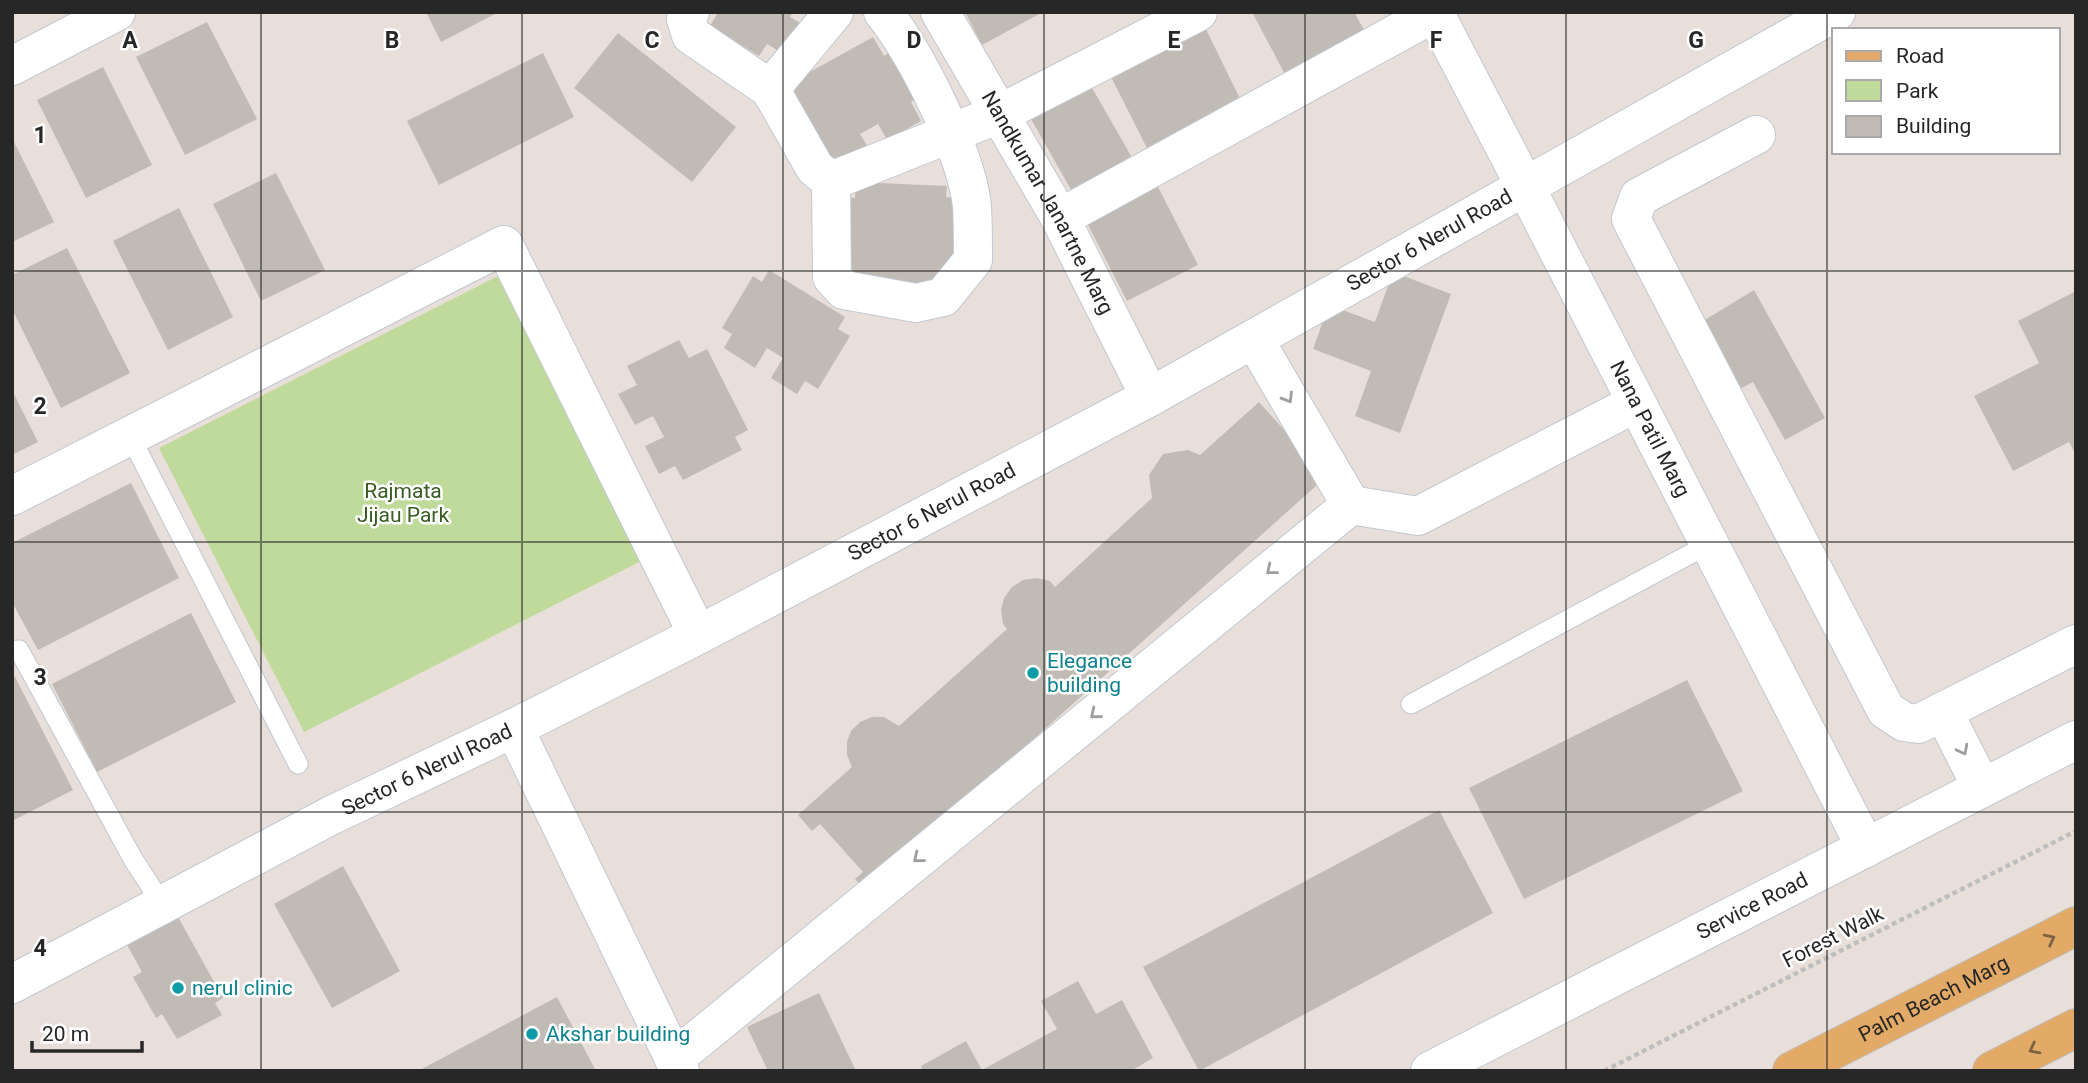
<svg xmlns="http://www.w3.org/2000/svg" width="2088" height="1083" font-family="Roboto,sans-serif">
<style>
.green{fill:#bfda9b}
.building{fill:#c1bbb6}
.lines{fill:none;stroke-linecap:round;stroke-linejoin:round}
.lane-casing{stroke:#c2c8d0;stroke-width:21}
.street-casing{stroke:#c2c8d0;stroke-width:40}
.secondary-casing{stroke:#c2c8d0;stroke-width:40}
.primary-casing{stroke:#bebebe;stroke-width:40}
.path{stroke:#bebebe;stroke-width:4.5;stroke-dasharray:5 3.5;stroke-linecap:butt}
.lane{stroke:#fff;stroke-width:19}
.street{stroke:#fff;stroke-width:38}
.secondary{stroke:#fff;stroke-width:38}
.primary{stroke:#e2aa66;stroke-width:38}
.oneway{stroke:#9e9e9e}
.oneway2{stroke:#7b6243}
.grid{fill:none;stroke:#272727;stroke-width:2;stroke-opacity:0.55}
.culture-dot{fill:#0f9aa8;stroke:#fff;stroke-width:2.5}
.labels{text-anchor:middle;stroke-width:5;stroke-linejoin:round;paint-order:stroke}
.street-label{font-size:21px;fill:#272727;stroke:#fff}
.park-label{font-size:21px;fill:#395c20;stroke:#fff}
.culture-label{font-size:21px;fill:#0d838f;stroke:#fff;text-anchor:start}
.grid-label{font-size:23px;text-anchor:middle;font-weight:bold;fill:#272727;stroke:#fff;stroke-width:5;stroke-linejoin:round;paint-order:stroke}
</style>
<rect width="100%" height="100%" fill="#e9dfda"/>
<path class="green" d="M502 274 647 558 304 732 159 448Z"/>
<g class="building">
<path d="M426 12H499L441 42Z"/>
<path d="M714 12H793L790 17 806 26 787 56 767 44 759 56 710 26 717 14Z"/>
<path d="M965 12H1043L982 45Z"/>
<path d="M1252 12H1354L1367 35 1287 78Z"/>
<path d="M1202 21 1245 109 1153 160 1107 69Z"/>
<path d="M207 22 257 119 185 155 136 57Z"/>
<path d="M618 33 736 127 692 182 574 88Z"/>
<path d="M873 37 884 56 894 50 920 96 911 102 921 121 887 140 878 124 860 134 869 149 837 167 825 146 816 151 790 103 798 99 790 83Z"/>
<path d="M543 53 574 117 439 185 407 121Z"/>
<path d="M103 67 152 165 86 198 37 100Z"/>
<path d="M1091 86 1134 161 1074 195 1031 119Z"/>
<path d="M12 138 54 222 12 242Z"/>
<path d="M276 173 325 270 261 301 213 204Z"/>
<path d="M856 182 947 186 946 197 960 198 958 270 941 269 940 284 848 280 838 197 855 198Z"/>
<path d="M1156 183 1198 265 1127 301 1085 219Z"/>
<path d="M179 208 233 317 168 350 113 241Z"/>
<path d="M67 248 130 373 61 408 12 309V275Z"/>
<path d="M769 270 845 317 838 329 850 336 818 389 805 381 797 394 771 378 783 358 767 348 755 368 724 348 732 334 722 328 753 276 762 282Z"/>
<path d="M1393 272 1451 294 1400 433 1355 416 1371 371 1313 349 1329 305 1375 322Z"/>
<path d="M1754 290 1825 418 1785 440 1753 382 1740 389 1703 321Z"/>
<path d="M2076 291V455L2069 442 2013 471 1974 396 2039 363 2018 321Z"/>
<path d="M679 340 689 358 707 349 748 430 735 437 742 450 683 480 675 466 659 474 645 446 664 437 653 416 635 425 618 394 637 385 627 366Z"/>
<path d="M12 390 38 442 12 455Z"/>
<path d="M1259 402 1326 477 865 890 855 879 863 872 820 824 812 831 798 815 852 767 847 755V742L851 731 860 722 872 717H884L899 726 1007 629 1003 624 1001 610 1004 598 1012 587 1023 580 1037 578 1050 581 1055 587 1152 498 1149 475 1163 454 1188 450 1200 455Z"/>
<path d="M131 483 179 578 38 650 12 602V543Z"/>
<path d="M191 613 236 702 97 772 52 684Z"/>
<path d="M12 671 73 790 12 821Z"/>
<path d="M1687 680 1743 791 1524 899 1469 788Z"/>
<path d="M1439 810 1493 913 1199 1071 1143 967Z"/>
<path d="M343 866 400 971 332 1008 274 904Z"/>
<path d="M177 915 223 998 215 1003 222 1015 177 1039 162 1014 156 1018 133 977 142 972 126 943Z"/>
<path d="M1078 981 1096 1014 1122 1000 1153 1058 1131 1071H923L921 1066 966 1041 982 1070 1057 1029 1041 1001Z"/>
<path d="M819 993 856 1071H768L747 1027Z"/>
<path d="M557 997 596 1071H418Z"/>
</g>
<g class="lines">
<g class="lane-casing">
<g id="lane">
<path d="M130 436 298 764"/>
<path d="M12 651 19 650 133 859 162 904"/>
<path d="M1411 704 1709 544"/>
</g>
</g>
<g class="street-casing">
<g id="street">
<path d="M690 12 686 19 691 35 770 89 815 168 831 181"/>
<path id="s1" d="M940 12 1060 218 1150 397"/>
<path d="M12 66 116 12"/>
<path d="M770 89 834 12"/>
<path d="M1756 135 1639 197 1631 219 1886 710 1904 722 1918 724 2076 644"/>
<path d="M831 181 832 277 844 290 916 303 943 297 973 260C973 242 973 224 972 206 966 152 917 55 883 12"/>
<path d="M831 181 999 114 1198 12"/>
<path id="s2" d="M1526 188 1866 848"/>
<path d="M1060 218 1434 13"/>
<path d="M12 496 504 245 698 635"/>
<path d="M1351 505 1418 516 1636 403"/>
<path d="M1943 711 1982 788"/>
<path d="M514 728 680 1071"/>
<path d="M674 1059 1351 505 1254 339"/>
<path id="s3" d="M1430 1071 2076 740"/>
</g>
</g>
<g class="secondary-casing">
<g id="secondary">
<path d="M1434 12 1526 188"/>
<path id="s4" d="M12 984 332 815 514 728 698 635 1150 397 1836 12"/>
</g>
</g>
<g class="primary-casing">
<g id="primary">
<path id="s5" d="M1792 1071 2076 926"/>
<path d="M1992 1071 2076 1028"/>
</g>
</g>
<path class="path" d="M1604 1071 2076 831"/>
<use href="#lane" class="lane"/>
<use href="#street" class="street"/>
<use href="#secondary" class="secondary"/>
<use href="#primary" class="primary"/>
</g>
<defs><path id="oneway-chevron" d="M-2-3.5L2.5 0L-2 3.5" fill="none" stroke-width="1.6" stroke-linecap="round" stroke-linejoin="round" transform="scale(1.75)"/></defs>
<g class="oneway">
<use href="#oneway-chevron" transform="translate(1288 398) rotate(59)"/>
<use href="#oneway-chevron" transform="translate(1271 570) rotate(141)"/>
<use href="#oneway-chevron" transform="translate(1095 714) rotate(141)"/>
<use href="#oneway-chevron" transform="translate(1963 750) rotate(63)"/>
<use href="#oneway-chevron" transform="translate(918 858) rotate(141)"/>
</g>
<g class="oneway2">
<use href="#oneway-chevron" transform="translate(2050 939) rotate(-27)"/>
<use href="#oneway-chevron" transform="translate(2034 1049) rotate(153)"/>
</g>
<path class="grid" d="M261 12V1071M522 12V1071M783 12V1071M1044 12V1071M1305 12V1071M1566 12V1071M1827 12V1071M12 271H2076M12 542H2076M12 812H2076"/>
<g class="culture-dot">
<circle cx="1033" cy="673" r="7"/>
<circle cx="178" cy="988" r="7"/>
<circle cx="532" cy="1034" r="7"/>
</g>
<g class="labels">
<g class="street-label">
<text dy="7" stroke="none"><textPath href="#s1" startOffset="219">Nandkumar Janartne Marg</textPath></text>
<text dy="7" stroke="none"><textPath href="#s4" startOffset="1601">Sector 6 Nerul Road</textPath></text>
<text dy="7" stroke="none"><textPath href="#s2" startOffset="271">Nana Patil Marg</textPath></text>
<text dy="7" stroke="none"><textPath href="#s4" startOffset="1034">Sector 6 Nerul Road</textPath></text>
<text dy="7" stroke="none"><textPath href="#s4" startOffset="467">Sector 6 Nerul Road</textPath></text>
<text dy="7" stroke="none"><textPath href="#s3" startOffset="362">Service Road</textPath></text>
<text transform="translate(1833 937) rotate(-27)" y="7">Forest Walk</text>
<text dy="7" stroke="none"><textPath href="#s5" startOffset="159">Palm Beach Marg</textPath></text>
</g>
<g class="park-label">
<text x="403" y="498">Rajmata<tspan x="403" dy="24">Jijau Park</tspan></text>
</g>
<g class="culture-label">
<text x="1047" y="668">Elegance<tspan x="1047" dy="24">building</tspan></text>
<text x="192" y="995">nerul clinic</text>
<text x="546" y="1041">Akshar building</text>
</g>
</g>
<g class="grid-label">
<text x="130" y="48">A</text>
<text x="392" y="48">B</text>
<text x="652" y="48">C</text>
<text x="914" y="48">D</text>
<text x="1174" y="48">E</text>
<text x="1436" y="48">F</text>
<text x="1696" y="48">G</text>
<text x="40" y="143">1</text>
<text x="40" y="414">2</text>
<text x="40" y="685">3</text>
<text x="40" y="956">4</text>
</g>
<rect width="2088" height="1083" fill="none" stroke="#272727" stroke-width="28"/>
<rect x="1832" y="28" width="228" height="126" fill="#ffffff" stroke="#a9a9a9" stroke-width="2"/>
<rect x="1846" y="51" width="35" height="10" fill="#e2aa66" stroke="#a9a9a9" stroke-width="2"/>
<text x="1896" y="63" font-size="21" fill="#272727">Road</text>
<rect x="1846" y="80" width="35" height="21" fill="#bfda9b" stroke="#a9a9a9" stroke-width="2"/>
<text x="1896" y="98" font-size="21" fill="#272727">Park</text>
<rect x="1846" y="116" width="35" height="21" fill="#c1bbb6" stroke="#a9a9a9" stroke-width="2"/>
<text x="1896" y="133" font-size="21" fill="#272727">Building</text>
<path d="M32 1041v10h110v-10" fill="none" stroke="#272727" stroke-width="3.5"/>
<text x="42" y="1041" font-size="21" fill="#272727" stroke="#ffffff" stroke-width="5" paint-order="stroke">20 m</text>
</svg>
